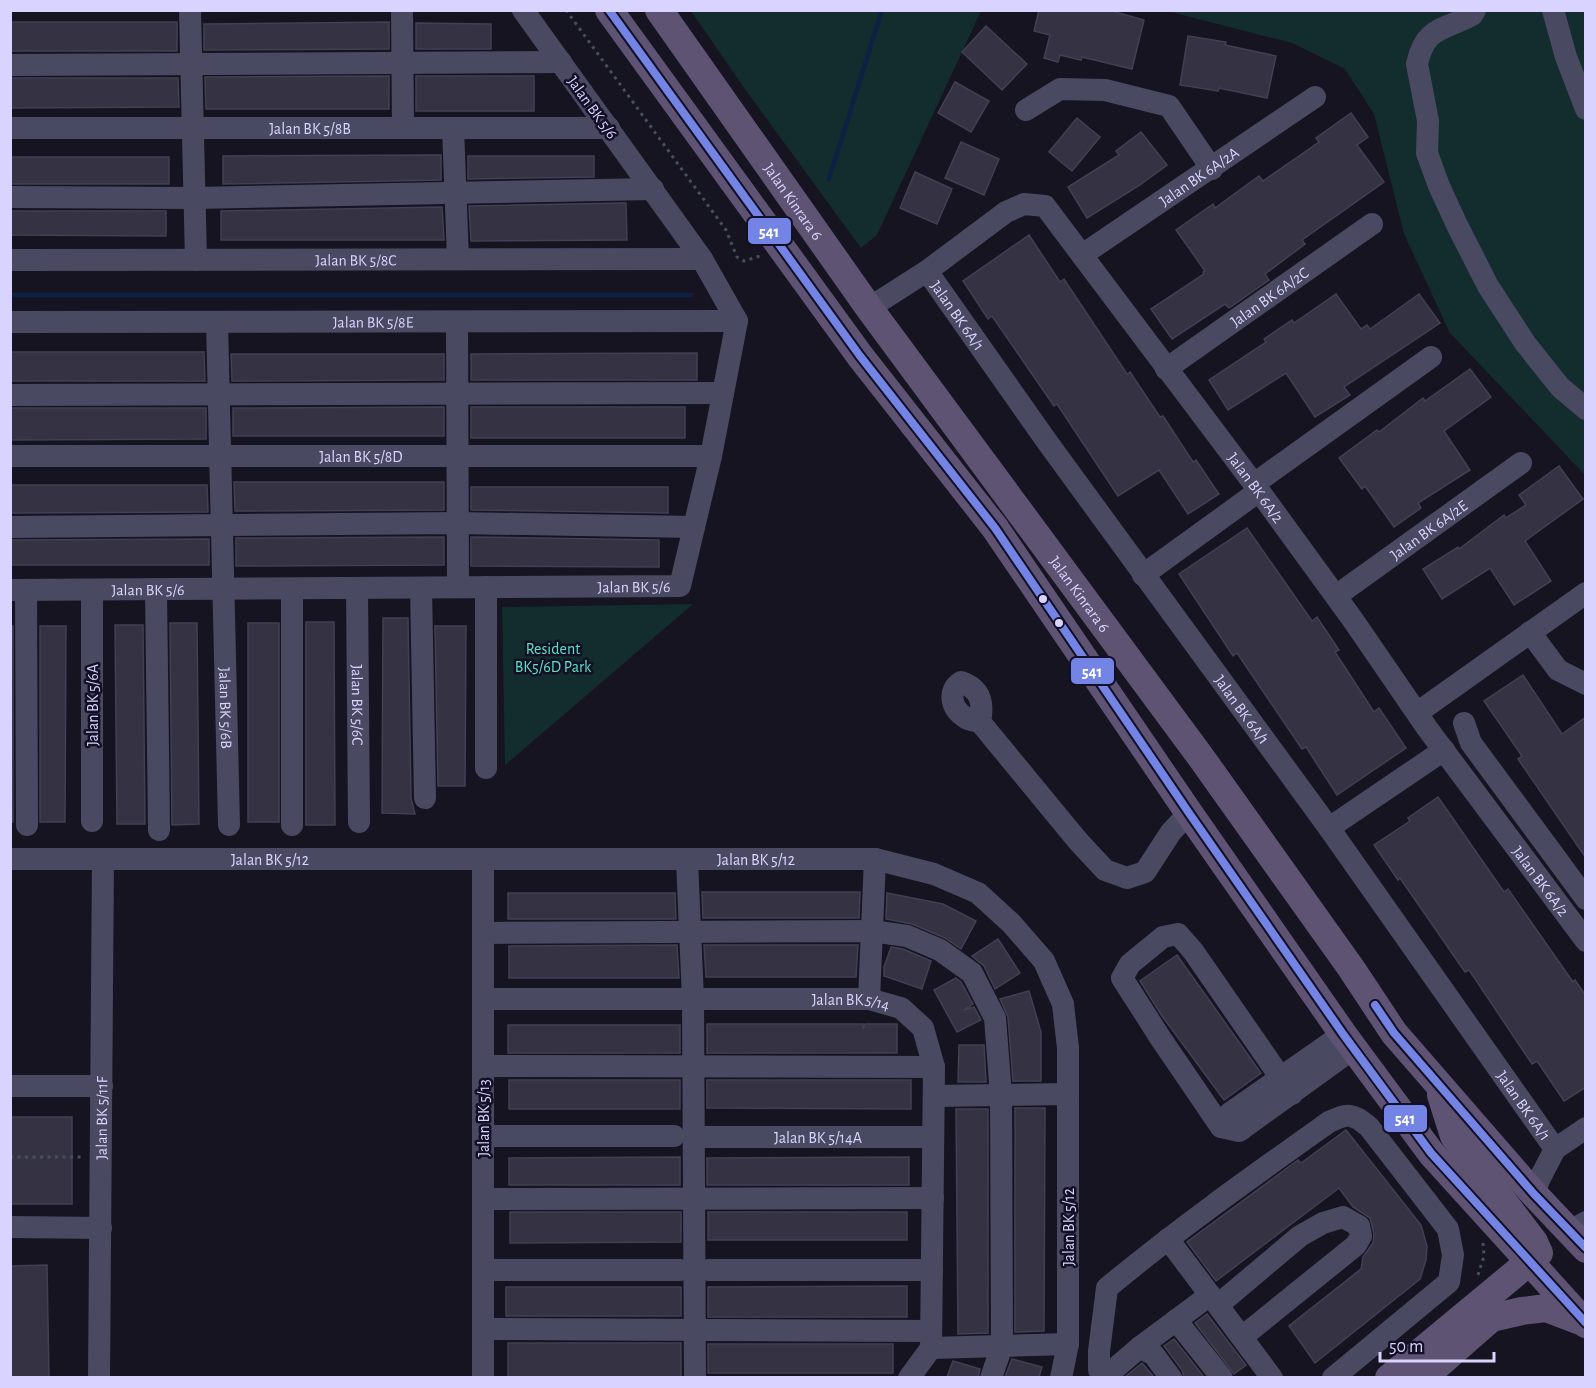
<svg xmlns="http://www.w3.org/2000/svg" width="1596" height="1388" font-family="'Alegreya Sans',sans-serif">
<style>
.green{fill:#132c2d}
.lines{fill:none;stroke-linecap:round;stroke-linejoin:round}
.stream{stroke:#0d2144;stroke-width:4.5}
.building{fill:#343243;stroke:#433f54;stroke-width:1.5}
.path{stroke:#44505f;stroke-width:3;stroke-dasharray:3 4.5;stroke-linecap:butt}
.minor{stroke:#4a4962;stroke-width:22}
.major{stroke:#5e5373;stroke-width:28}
.bus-1-casing{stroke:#130f26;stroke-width:12}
.bus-1{stroke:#7384e4;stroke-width:8}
.bus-dot{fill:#d9d4ff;stroke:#130f26;stroke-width:2}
.labels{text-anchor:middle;stroke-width:5;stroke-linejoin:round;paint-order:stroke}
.street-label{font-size:16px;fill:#d9d4ff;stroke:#130f26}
.park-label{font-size:16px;fill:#5fe0c0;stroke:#130f26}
.line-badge{stroke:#130f26;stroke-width:2}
.badge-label{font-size:16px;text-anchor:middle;font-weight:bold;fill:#fff}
</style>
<rect width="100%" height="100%" fill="#161421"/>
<g class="green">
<path d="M691 11H981L877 235 861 248 742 85Z"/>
<path d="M1167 11H1585V475L1450 333 1404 234 1374 114 1345 69 1292 43Z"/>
<path d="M693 604 505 765 502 607Z"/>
</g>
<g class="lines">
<g class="stream">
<path d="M829 179 882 10"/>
<path d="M10 295H691"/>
</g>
</g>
<g class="building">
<path d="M1039 10H1108L1144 20 1132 69 1082 57 1081 60 1060 55 1058 62 1044 58 1050 35 1034 31Z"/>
<rect x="10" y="22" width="167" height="29"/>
<path d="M389 22V49L204 50V24Z"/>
<path d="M416 23 491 24V49H416Z"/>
<path d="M986 26 1027 64 1002 90 962 52Z"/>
<path d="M1188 36 1226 42 1225 45 1276 56 1267 98 1219 88 1218 91 1180 85Z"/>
<path d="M389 76V109H206L205 77Z"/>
<rect x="416" y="76" width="118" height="35"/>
<path d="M10 78H178L179 107 10 108Z"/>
<path d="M955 82 989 101 971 132 938 113Z"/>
<path d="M1351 113 1368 137 1357 145 1384 182 1302 240 1305 244 1265 274 1269 280 1229 308 1225 304 1172 339 1151 309 1204 274 1203 272 1205 271 1176 230 1213 204 1215 208 1259 176 1263 181 1319 142 1316 138Z"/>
<path d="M1077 118 1100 137 1072 171 1049 152Z"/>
<path d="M1141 132 1167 165 1140 185 1087 218 1068 187 1119 155 1116 151Z"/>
<path d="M961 142 999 159 984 195 945 178Z"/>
<path d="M441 155V180L223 184V156Z"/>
<path d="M468 156H594V177L468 179Z"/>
<rect x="10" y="157" width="159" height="27"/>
<path d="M915 172 952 189 937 224 900 208Z"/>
<path d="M624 203H626L627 240 471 241 469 206Z"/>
<path d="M442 207 444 240H221V211Z"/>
<path d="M10 211H166V236L10 235Z"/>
<path d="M1029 235 1060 282 1064 279 1127 374 1130 372 1160 417 1163 416 1193 462 1196 460 1219 494 1188 514 1159 470 1118 496 1057 404 1054 406 992 316 988 319 963 281Z"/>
<path d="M1336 294 1361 329 1367 325 1370 329 1419 294 1440 323 1344 387 1350 395 1315 417 1286 373 1228 410 1209 380 1266 342 1264 339 1292 320 1294 323Z"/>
<path d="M10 352H204L205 381H10Z"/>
<path d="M697 353V380H471V354Z"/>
<path d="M231 354H444V380L232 381Z"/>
<path d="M1470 369 1491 397 1444 431 1470 470 1418 503 1421 508 1394 527 1365 486 1362 489 1339 458 1377 430 1379 432 1423 398 1425 401Z"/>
<path d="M444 407V436H233V408Z"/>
<rect x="471" y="407" width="214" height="31"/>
<path d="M10 408H206V439L10 440Z"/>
<path d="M1559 466 1583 499 1525 541 1551 581 1514 605 1490 568 1442 599 1423 569 1458 547 1459 549 1504 515 1506 518 1526 505 1519 495Z"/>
<path d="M234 482H444V510L235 511Z"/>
<path d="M10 485H207L208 512 10 513Z"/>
<path d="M471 487H668V513L471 510Z"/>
<path d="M1247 528 1312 621 1317 617 1339 650 1335 652 1374 712 1379 708 1406 748 1337 795 1306 747 1302 749 1237 653 1233 656 1179 574Z"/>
<path d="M444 537V565L236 566V538Z"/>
<path d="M471 537 659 540V567L471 566Z"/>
<path d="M209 539V565H10V540Z"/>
<path d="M383 618H408L411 798 415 814 382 813Z"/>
<path d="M306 622H334L335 825H306Z"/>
<path d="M170 623H197L199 824 172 825Z"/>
<rect x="248" y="623" width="31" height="199"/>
<path d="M115 625H143L145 824H117Z"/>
<rect x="10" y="626" width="3" height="196"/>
<path d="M40 626H66L65 822H40Z"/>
<path d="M435 626H466L465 786H438Z"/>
<path d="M1523 675 1562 734 1586 717V858L1518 759 1522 756 1484 701Z"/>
<path d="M1438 797 1504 892 1508 889 1573 982 1575 980 1586 996V1087L1564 1101 1537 1061 1532 1064 1469 970 1465 972 1400 878 1398 880 1374 845 1410 821 1408 818Z"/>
<path d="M702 892H860L859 918H703Z"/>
<path d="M508 893H675L676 919H508Z"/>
<path d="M887 893 943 904 976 921 961 949 945 938 912 924 886 919Z"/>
<path d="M998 939 1020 973 995 989 984 966 972 956Z"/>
<path d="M677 945 679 978H509V946Z"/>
<path d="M704 945H858L856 977H706Z"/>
<path d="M891 947 903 949 931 961 922 989 884 976V967Z"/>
<path d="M1177 955 1261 1073 1224 1100 1162 1016 1140 981Z"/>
<path d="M956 978 961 982 973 1004 964 1010 974 1007 981 1020 957 1032 934 990Z"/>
<path d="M1029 991 1041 1032V1081H1013L1008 1017 1000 999Z"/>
<path d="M707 1024H863V1029L865 1024H897V1053H707Z"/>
<rect x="508" y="1025" width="172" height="28"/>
<path d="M959 1045H984L986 1082H958Z"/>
<rect x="509" y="1080" width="171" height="29"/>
<path d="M707 1080H911V1109L707 1108Z"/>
<path d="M1015 1108H1045L1044 1331 1015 1332Z"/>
<path d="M956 1109H988V1333L958 1334Z"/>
<rect x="10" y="1117" width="62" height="87"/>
<path d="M1346 1130 1421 1225 1427 1246 1426 1260 1420 1279 1315 1363 1289 1326 1361 1269 1363 1257 1373 1243 1374 1234 1370 1218 1353 1207 1339 1188 1216 1281 1187 1242 1298 1160 1301 1163Z"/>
<path d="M680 1157V1185H509V1158Z"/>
<path d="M909 1157V1185H707V1158Z"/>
<path d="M510 1212H681V1242L510 1243Z"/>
<rect x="708" y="1212" width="199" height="28"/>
<path d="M47 1265 49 1377H10V1266Z"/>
<path d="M907 1286V1317H708V1287Z"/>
<rect x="506" y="1287" width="175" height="29"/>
<path d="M1207 1314 1246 1365 1234 1374 1195 1323Z"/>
<path d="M1174 1339 1204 1377H1184L1182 1370 1164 1346Z"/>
<rect x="508" y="1343" width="173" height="34"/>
<rect x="708" y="1344" width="185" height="29"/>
<path d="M1012 1359 1042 1367 1039 1377H1005Z"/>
<path d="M953 1361 980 1369 978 1377H947Z"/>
<path d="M1142 1363 1154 1377H1125Z"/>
</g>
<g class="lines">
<g class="path">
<path d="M566 10 726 230 737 257 744 261 760 256 762 258"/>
<path d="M10 1157H84"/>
<path d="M1478 1275 1484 1256 1483 1243"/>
</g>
<g class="minor">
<path d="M190 10 196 260"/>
<path d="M402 10 403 128"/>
<path d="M1475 10 1472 15C1442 31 1425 27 1417 64L1428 121 1427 153 1439 186 1457 225 1488 286 1525 343 1560 387 1586 409"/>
<path d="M1553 10 1566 57 1586 109"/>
<path d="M10 65 561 62"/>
<path d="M1026 110 1060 89 1105 90 1169 106 1212 169"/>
<path id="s1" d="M10 128H609"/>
<path d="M453 128 458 259"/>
<path d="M10 197 195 198 653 189"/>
<path id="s2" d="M1082 255 1315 97"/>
<path id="s3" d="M10 260 702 259"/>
<path id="s4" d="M927 271 1048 443 1329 828 1555 1149"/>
<path id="s5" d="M869 308 927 271 1006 212 1024 204 1045 206 1254 484 1353 620 1427 728 1586 941"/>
<path id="s6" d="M10 322 737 321"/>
<path id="s7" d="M217 322 229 825"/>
<path d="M457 322 458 587"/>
<path id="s8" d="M1166 369 1372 224"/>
<path d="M10 395 723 393"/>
<path id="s9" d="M10 456H711"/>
<path d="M1254 484 1431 357"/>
<path d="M10 527 458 523 694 527"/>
<path d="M1143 575 1259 491"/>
<path d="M486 587V768"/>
<path id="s10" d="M357 588 359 822"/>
<path d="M421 588 425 798"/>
<path d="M156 589 159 830"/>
<path d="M292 589V825"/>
<path id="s11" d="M10 590 680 586 711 456 737 321 702 259 523 10"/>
<path d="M26 590 27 825"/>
<path id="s12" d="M1336 596 1521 463"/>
<path d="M1530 632 1558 670 1586 684"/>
<path d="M1417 713 1586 593"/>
<path d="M980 722C984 703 981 689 961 682 947 691 951 709 966 718 969 720 976 721 980 722L1078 841 1105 870 1127 878 1145 872 1171 832 1189 813"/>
<path d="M1464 723 1471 743 1586 899"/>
<path d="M92 821V590"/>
<path d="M1329 828 1444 750"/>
<path id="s13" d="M10 859H875L934 874 978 893 1011 923 1044 961 1063 1004 1068 1048V1344L1061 1378"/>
<path d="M687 860 693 999 695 1378"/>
<path d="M483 933 872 931 907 936 940 950 972 973 995 1018 1001 1095 1002 1346 991 1378"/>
<path id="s14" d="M483 999H869L901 1008 923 1028 934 1067 931 1348 909 1378"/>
<path d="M869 999 875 859"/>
<path d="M483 1066 934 1067"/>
<path d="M10 1086H102"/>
<path d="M1292 1094 1193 951 1178 934 1163 937 1130 964 1122 978 1161 1039 1221 1127 1239 1131 1354 1048"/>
<path d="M934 1096 1068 1094"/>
<path d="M1221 1127 1230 1113 1343 1034"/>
<path d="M483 1136H674"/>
<path id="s15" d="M702 1137H933"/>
<path d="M1534 1194 1539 1180 1555 1149 1586 1128"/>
<path d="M483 1199 933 1198"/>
<path d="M10 1227 101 1228"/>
<path d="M1570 1231 1586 1222"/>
<path d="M483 1270H680"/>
<path d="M709 1270H932"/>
<path d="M1210 1295 1272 1378"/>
<path d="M1218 1305 1300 1236 1323 1223 1343 1217 1359 1226 1361 1236 1356 1245 1242 1337"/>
<path d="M1176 1320 1222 1378"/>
<path d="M483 1329 931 1331"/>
<path d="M1140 1347 1210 1295 1168 1239"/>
<path d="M931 1348 1068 1344"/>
<path id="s16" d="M99 1378 103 859"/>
<path d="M483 1378V859"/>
<path d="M1171 1378 1154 1355 1140 1347 1112 1371 1099 1370V1351L1107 1288C1178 1229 1253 1176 1329 1122 1348 1113 1352 1113 1369 1127L1448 1229 1453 1255 1449 1282 1333 1378"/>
</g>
<g class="major">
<path d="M609 10 860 356 995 528 1189 813 1343 1034 1431 1153 1586 1324"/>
<path id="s17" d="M659 10 869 308 1200 756 1351 968 1394 1033 1534 1194 1586 1249"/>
<path d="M1441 1095 1454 1136 1534 1242 1539 1253"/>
<path d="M1491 1318 1522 1311 1546 1308 1580 1321"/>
<path d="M1389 1378 1529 1262"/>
<path d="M1423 1378 1496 1314"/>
</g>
<g class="bus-1-casing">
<g id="bus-1">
<path d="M609 10 860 356 995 528 1189 813 1343 1034 1431 1153 1586 1323"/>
<path d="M1375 1005 1394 1033 1534 1194 1586 1248"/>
</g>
</g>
<use href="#bus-1" class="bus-1"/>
</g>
<g class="bus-dot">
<circle cx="1043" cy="599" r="5"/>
<circle cx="1059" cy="623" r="5"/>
</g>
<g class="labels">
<g class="street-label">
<text transform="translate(593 107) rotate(54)" y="6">Jalan BK 5/6</text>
<text dy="6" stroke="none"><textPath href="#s1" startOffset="300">Jalan BK 5/8B</textPath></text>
<text dy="6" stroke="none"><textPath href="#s2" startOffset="141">Jalan BK 6A/2A</textPath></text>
<text dy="6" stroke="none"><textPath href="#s17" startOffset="234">Jalan Kinrara 6</textPath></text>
<text dy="6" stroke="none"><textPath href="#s3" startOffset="346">Jalan BK 5/8C</textPath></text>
<text dy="6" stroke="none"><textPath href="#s8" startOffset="126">Jalan BK 6A/2C</textPath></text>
<text dy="6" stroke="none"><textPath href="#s4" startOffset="54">Jalan BK 6A/1</textPath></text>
<text dy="6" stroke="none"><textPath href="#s6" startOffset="363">Jalan BK 5/8E</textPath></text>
<text dy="6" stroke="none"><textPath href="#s9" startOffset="351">Jalan BK 5/8D</textPath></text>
<text dy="6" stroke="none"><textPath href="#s5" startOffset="560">Jalan BK 6A/2</textPath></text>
<text dy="6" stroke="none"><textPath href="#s12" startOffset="114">Jalan BK 6A/2E</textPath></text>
<text dy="6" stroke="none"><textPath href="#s11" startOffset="624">Jalan BK 5/6</textPath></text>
<text dy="6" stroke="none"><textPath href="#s11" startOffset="138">Jalan BK 5/6</textPath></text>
<text dy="6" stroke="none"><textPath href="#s17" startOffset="720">Jalan Kinrara 6</textPath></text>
<text transform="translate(92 705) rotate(-90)" y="6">Jalan BK 5/6A</text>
<text dy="6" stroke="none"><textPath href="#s10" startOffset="117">Jalan BK 5/6C</textPath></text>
<text dy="6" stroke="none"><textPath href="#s7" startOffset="386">Jalan BK 5/6B</textPath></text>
<text dy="6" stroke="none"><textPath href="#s4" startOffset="540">Jalan BK 6A/1</textPath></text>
<text dy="6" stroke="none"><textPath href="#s13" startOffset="260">Jalan BK 5/12</textPath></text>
<text dy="6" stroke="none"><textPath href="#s13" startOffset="746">Jalan BK 5/12</textPath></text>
<text dy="6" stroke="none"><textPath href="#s5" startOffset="1046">Jalan BK 6A/2</textPath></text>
<text dy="6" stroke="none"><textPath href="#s14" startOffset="368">Jalan BK 5/14</textPath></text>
<text dy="6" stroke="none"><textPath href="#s4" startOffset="1026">Jalan BK 6A/1</textPath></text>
<text dy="6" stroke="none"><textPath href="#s16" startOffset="260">Jalan BK 5/11F</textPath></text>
<text transform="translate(483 1118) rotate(-90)" y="6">Jalan BK 5/13</text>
<text dy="6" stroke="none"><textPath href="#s15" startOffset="116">Jalan BK 5/14A</textPath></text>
<text transform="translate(1068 1227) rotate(-90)" y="6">Jalan BK 5/12</text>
</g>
<g class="park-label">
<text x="553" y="654">Resident<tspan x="553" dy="18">BK5/6D Park</tspan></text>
</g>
</g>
<g class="line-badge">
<rect x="747" y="217" width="45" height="28" rx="6" fill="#7384e4"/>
<rect x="1070" y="657" width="45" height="28" rx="6" fill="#7384e4"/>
<rect x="1383" y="1104" width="45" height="29" rx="6" fill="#7384e4"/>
</g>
<g class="badge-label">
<text x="769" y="237">541</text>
<text x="1092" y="677">541</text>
<text x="1405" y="1124">541</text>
</g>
<rect width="1596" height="1388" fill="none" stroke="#d9d4ff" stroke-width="24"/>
<path d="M1380 1352v9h114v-9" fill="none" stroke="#d9d4ff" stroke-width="3"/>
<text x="1389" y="1352" font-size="18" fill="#d9d4ff" stroke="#130f26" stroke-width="4.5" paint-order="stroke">50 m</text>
</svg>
